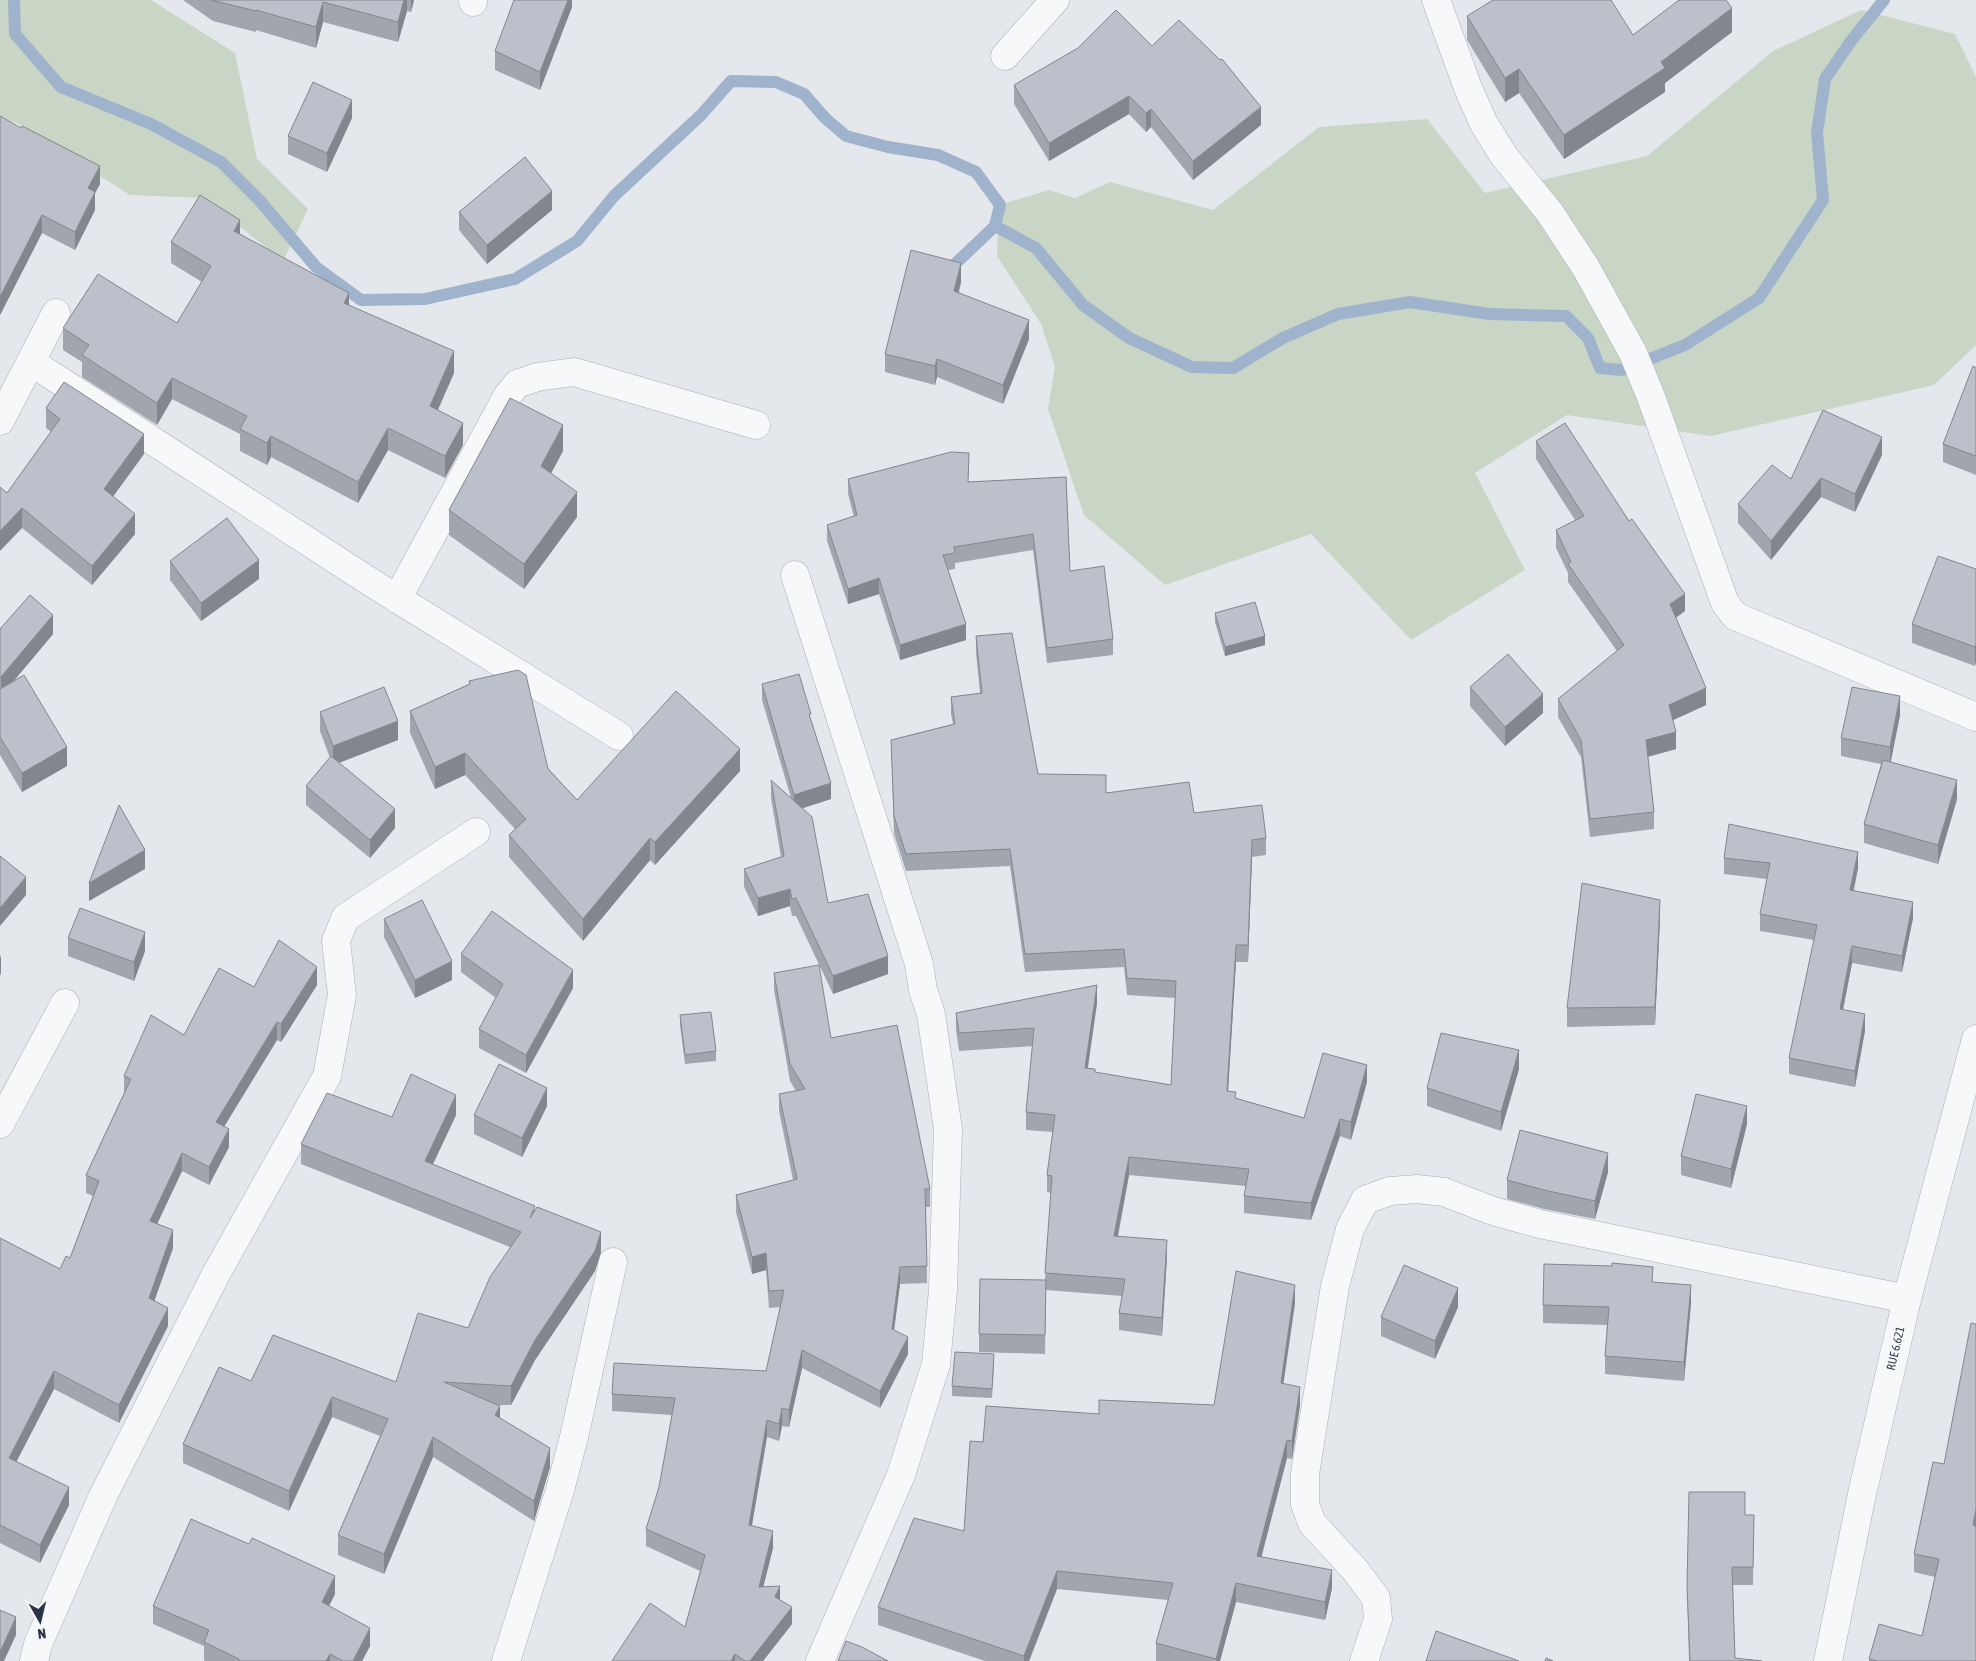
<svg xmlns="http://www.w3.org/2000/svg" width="1976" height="1661" font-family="'Asap Condensed',sans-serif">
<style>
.green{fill:#c9d6c5}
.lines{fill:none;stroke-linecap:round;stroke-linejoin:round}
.stream{stroke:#9fb4cc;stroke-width:12}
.street-casing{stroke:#a9aeb7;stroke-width:29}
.street{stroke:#f7f8fa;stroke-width:28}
.wall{fill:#a1a5ae}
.shaded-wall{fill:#83868d}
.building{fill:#bbc0ca;stroke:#83868d}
.labels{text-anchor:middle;stroke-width:4;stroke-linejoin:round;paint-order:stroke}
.street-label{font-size:12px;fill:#2b3445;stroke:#f4f6f9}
</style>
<rect width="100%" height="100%" fill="#e4e7ec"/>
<g class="green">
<path d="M0 0H151L235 53 257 159 308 209 283 261 204 198 130 195 17 123 0 118Z"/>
<path d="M1861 10 1955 34 1976 77V345L1934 385 1711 436 1567 415 1475 473 1525 570 1411 640 1311 534 1165 585 1084 515 1048 409 1055 367 1041 324 997 256 999 205 1049 190 1075 198 1110 182 1213 210 1319 127 1427 119 1485 193 1647 156 1773 51Z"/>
</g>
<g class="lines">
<g class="stream">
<path d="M14 0 15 34 61 87 151 124 221 162 260 201 316 267 361 300 425 299 515 279 577 241 614 196 701 115 731 81 776 82 804 94 825 118 846 136 888 147 938 155 976 172 1000 205 995 226 1036 248 1083 305 1129 338 1192 367 1233 368 1283 338 1338 314 1410 302 1489 314 1566 316 1588 338 1600 368 1622 370 1685 345 1759 298 1823 200 1817 133 1825 79 1851 41 1884 0"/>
<path d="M947 276 954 265 995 226"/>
</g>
<g class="street-casing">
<g id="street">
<path d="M1436 0 1468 88 1484 124 1504 156 1550 213 1586 268 1633 353 1651 397 1725 603 1735 616 1976 717"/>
<path d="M473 2V0"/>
<path d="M1005 56 1055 0"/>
<path d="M31 362 372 583 619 736"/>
<path d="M0 421 56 313"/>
<path d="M795 575 919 964 923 990 931 1014 948 1129 943 1290 936 1364 901 1475 820 1661"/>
<path d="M397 599 508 395 517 384 537 377 574 372 756 425"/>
<path d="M0 1124 65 1003"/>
<path d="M34 1661 38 1644 103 1496 216 1274 327 1076 342 995 336 941 345 918 476 832"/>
<path d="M506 1661 560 1490 574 1437 613 1262"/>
<path d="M1364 1661 1378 1619 1376 1598 1355 1570 1312 1523 1305 1504V1474L1335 1286 1350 1229 1365 1200 1390 1191 1417 1189 1444 1192 1493 1211 1540 1224 1907 1299"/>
<path id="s1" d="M1828 1661 1862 1494 1907 1299 1976 1039"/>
</g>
</g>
<use href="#street" class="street"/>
</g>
<g class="wall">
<path d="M183 0H414L411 12 407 11 398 42 323 22 316 48 256 30V32L213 21Z"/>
<path d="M572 0V7L540 90 495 70V51Z"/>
<path d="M1467 16 1633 35 1732 32 1665 83V92L1564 159 1519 93 1505 102 1467 40Z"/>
<path d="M1152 46 1261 125 1193 180 1151 127 1146 132 1129 114 1049 161 1014 104V85Z"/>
<path d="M0 116 100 184 95 193V210L75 250 42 233 0 315Z"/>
<path d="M352 118 327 172 288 154V136Z"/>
<path d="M552 210 487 264 459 230V212Z"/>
<path d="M240 235 454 373 438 410 463 445 445 478 388 450 358 503 271 457 267 465 240 451V434L172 399 157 425 82 377V362L63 350V328L177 323 202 282 171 263V242Z"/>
<path d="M961 282 959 292 1029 339 1003 404 937 377 935 385 885 372V354Z"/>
<path d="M1976 368V475L1943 462V444Z"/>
<path d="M46 408 144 454 113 496 135 534 92 585 22 528 7 493 51 432 46 428Z"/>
<path d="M1536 441 1685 611 1675 618 1706 705 1673 720 1676 749 1648 757 1654 812V829L1590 837 1581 757 1558 717V699L1617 651 1568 582V573L1556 548V530L1575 520 1536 459Z"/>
<path d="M563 451 551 473 577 517 524 589 449 535V510Z"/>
<path d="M1882 455 1855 512 1821 497 1771 560 1738 523V504L1791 479Z"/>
<path d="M969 468 968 482 1066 477 1070 571 1113 639V655L1047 663 1033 550 955 563V569L948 570 966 640 900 660 879 594 848 604 827 541V525L854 517 848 494V479Z"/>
<path d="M170 561 259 579 201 621 170 580Z"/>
<path d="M1976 569 1975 666 1912 643V624Z"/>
<path d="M1215 613 1265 645 1225 656 1215 622Z"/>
<path d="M0 629 53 634 13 682 67 766 22 792 0 755Z"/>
<path d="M976 636 1038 774 1106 793 1194 813 1266 838V855L1252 857 1248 962H1236L1228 1091 1236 1098 1304 1118 1367 1082 1351 1140 1340 1136 1311 1220 1244 1213V1196L1246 1186 1129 1175 1118 1237 1167 1257 1162 1336 1119 1330V1313L1122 1296 1046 1290 1045 1354 979 1352V1334L1045 1280 1051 1193 1047 1192V1175L1053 1132 1026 1130V1112L1033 1046 959 1051 956 1030V1013L1097 1003 1088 1068 1095 1072 1171 1085 1175 998 1127 995 1124 967 1025 972 1010 866 906 871 894 834 891 740 953 724 951 714V697L980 693 976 653Z"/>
<path d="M469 681 577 800 740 771 655 865 650 860 583 941 509 857V835L515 829 465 775 435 789 410 733V711L469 684Z"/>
<path d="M762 684 811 720 831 799 802 808 828 903 888 974 833 994 796 916H792L790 906 758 916 744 887V869L781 857 771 798V780L791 798 762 700Z"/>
<path d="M1470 687 1543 713 1505 746 1470 706Z"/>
<path d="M320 712 398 740 339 763 395 828 370 858 306 805V786L330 758 320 731Z"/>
<path d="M1900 715 1890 762 1957 799 1938 864 1864 843V824L1881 764 1841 756V738Z"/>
<path d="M1724 858 1858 868 1854 890 1913 918 1902 972 1852 963 1843 1009 1865 1030 1855 1087 1789 1074V1058L1814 940 1760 931V914L1767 879 1724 874Z"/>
<path d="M384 919 452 980 415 998 384 937Z"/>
<path d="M1660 919 1655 1025 1567 1027V1008Z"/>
<path d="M68 938 145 951 134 981 68 956Z"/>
<path d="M461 954 573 988 526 1073 479 1048V1029L496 998 461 972Z"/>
<path d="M774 973 831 1038 930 1189V1207H926L927 1283 900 1284 894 1330 908 1354 880 1408 802 1368 789 1427 782 1426 779 1441 767 1437 752 1525 773 1548 763 1587 780 1600 792 1624 763 1661H612L685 1627 700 1571 646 1546V1529L659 1487 672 1415 612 1411V1394L766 1371 780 1307 769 1308 766 1270 752 1274 736 1212V1195L793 1180 779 1111V1094L796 1091 790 1081 774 990Z"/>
<path d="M317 985 281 1042 277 1040 224 1126 229 1147 209 1185 182 1171 157 1224 173 1248 154 1301 168 1326 119 1423 54 1389 16 1462 69 1505 40 1563 0 1543V1238L60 1269 70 1258 93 1196 86 1193V1175L124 1093V1076L254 987Z"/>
<path d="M680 1015 716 1051V1061L685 1064 680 1025Z"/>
<path d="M1519 1069 1501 1131 1427 1106V1088Z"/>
<path d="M547 1106 522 1157 474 1134V1115Z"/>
<path d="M456 1115 433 1164 535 1210 601 1252 595 1271 535 1360 511 1405H497L500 1418 550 1467 534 1521 433 1457 384 1574 338 1555V1535L380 1436 332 1417 289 1511 183 1463V1444L251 1381 396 1382 468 1328 510 1247 301 1164V1144L392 1117Z"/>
<path d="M1747 1124 1731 1188 1681 1175V1156Z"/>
<path d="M1608 1172 1595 1219 1544 1209 1507 1199V1180Z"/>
<path d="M1653 1282 1691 1303 1684 1381 1605 1374V1356L1607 1325 1543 1323V1305Z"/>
<path d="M1295 1303 1283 1383 1300 1405 1292 1459 1287 1458 1261 1557 1332 1588 1325 1620 1236 1602 1220 1661H1156V1643L1168 1600 1057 1589 1029 1661H985L878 1625V1607L964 1531 983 1442 1099 1414 1214 1405Z"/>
<path d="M1458 1307 1435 1359 1381 1336V1317Z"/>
<path d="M994 1364 992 1398 952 1396V1386Z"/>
<path d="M1933 1462 1976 1661H1869V1659L1922 1636 1935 1577 1914 1572V1554Z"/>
<path d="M1745 1515H1754L1753 1585H1733L1735 1658 1762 1661H1689L1687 1586Z"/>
<path d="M335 1594 329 1606 370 1646 362 1661H205L204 1660V1646L153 1624V1606Z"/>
</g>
<g class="shaded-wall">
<path d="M404 0H407V11L398 42V22Z"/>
<path d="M411 0H414L411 12Z"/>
<path d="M568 0H572V7L540 90V72Z"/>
<path d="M323 2V22L316 48V27Z"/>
<path d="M1732 8V32L1665 83V92L1564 159V135Z"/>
<path d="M1519 69V93L1505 102V78Z"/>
<path d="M1129 96V114L1049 161V143Z"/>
<path d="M352 100V118L327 172V153Z"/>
<path d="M1261 107V125L1193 180V161Z"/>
<path d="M1151 109V127L1146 132V113Z"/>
<path d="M100 166V184L95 193V210L75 250V232L88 188Z"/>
<path d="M552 191V210L487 264V245Z"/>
<path d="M42 215V233L0 315V297Z"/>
<path d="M240 220V242L234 231Z"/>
<path d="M961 263V282L954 309V291Z"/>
<path d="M349 293V315L344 303Z"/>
<path d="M1029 320V339L1003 404V385Z"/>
<path d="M454 351V373L430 427V406Z"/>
<path d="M937 359V377L935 385V366Z"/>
<path d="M172 378V399L157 425V403Z"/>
<path d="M463 423V445L445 478V456Z"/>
<path d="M563 425V451L541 492V466Z"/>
<path d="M388 428V450L358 503V482Z"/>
<path d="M144 434V454L104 509V489Z"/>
<path d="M271 436V457L267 465V443Z"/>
<path d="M1882 437V455L1855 512V494Z"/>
<path d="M1821 478V497L1771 560V541Z"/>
<path d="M577 492V517L524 589V564Z"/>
<path d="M22 508V528L0 551V531Z"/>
<path d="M135 514V534L92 585V566Z"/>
<path d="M259 560V579L201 621V603Z"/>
<path d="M879 578V594L848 604V589Z"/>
<path d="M1685 594V611L1670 622V604Z"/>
<path d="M53 615V634L1 696V677Z"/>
<path d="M966 624V640L900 660V645Z"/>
<path d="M1265 636V645L1225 656V647Z"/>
<path d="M1976 643V662L1975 666V647Z"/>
<path d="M1706 688V705L1669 722V705Z"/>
<path d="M1543 694V713L1505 746V727Z"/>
<path d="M1900 696V715L1890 766V747Z"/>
<path d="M398 721V740L333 765V746Z"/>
<path d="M1676 732V749L1646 757V740Z"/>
<path d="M67 747V766L22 792V773Z"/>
<path d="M740 749V771L655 865V842Z"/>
<path d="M465 753V775L435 789V767Z"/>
<path d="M1957 780V799L1938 864V845Z"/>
<path d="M831 783V799L794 811V795Z"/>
<path d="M395 809V828L370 858V840Z"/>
<path d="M650 838V860L583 941V919Z"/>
<path d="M1252 840V857L1248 962V945Z"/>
<path d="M145 850V869L89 901V883Z"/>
<path d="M1858 852V868L1850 906V890Z"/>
<path d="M26 877V895L0 926V908Z"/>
<path d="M790 889V906L758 916V898Z"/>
<path d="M1660 900V919L1655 1025V1007Z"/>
<path d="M1913 902V918L1902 972V956Z"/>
<path d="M145 932V951L134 981V962Z"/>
<path d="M1236 945V962L1227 1108V1091Z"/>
<path d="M1852 946V963L1840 1025V1009Z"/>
<path d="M1 955V973L0 976V958Z"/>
<path d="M888 956V974L833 994V976Z"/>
<path d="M452 961V980L415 998V980Z"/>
<path d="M317 967V985L281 1042V1024Z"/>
<path d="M573 970V988L526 1073V1055Z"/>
<path d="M1097 985V1003L1085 1085V1068Z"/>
<path d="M1865 1014V1030L1855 1087V1071Z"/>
<path d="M277 1022V1040L216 1140V1122Z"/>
<path d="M1519 1050V1069L1501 1131V1112Z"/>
<path d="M1367 1065V1082L1351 1140V1122Z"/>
<path d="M547 1088V1106L522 1157V1138Z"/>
<path d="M456 1095V1115L425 1181V1161Z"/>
<path d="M1747 1106V1124L1731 1188V1169Z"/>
<path d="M1340 1119V1136L1311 1220V1203Z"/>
<path d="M229 1129V1147L209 1185V1167Z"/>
<path d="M182 1153V1171L150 1239V1221Z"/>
<path d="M1608 1153V1172L1595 1219V1201Z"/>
<path d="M1129 1157V1175L1114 1254V1236Z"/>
<path d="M173 1230V1248L149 1316V1298Z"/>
<path d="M601 1232V1252L595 1271 535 1360 511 1405V1386L535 1340Z"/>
<path d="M1167 1240V1257L1162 1336V1318Z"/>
<path d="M766 1253V1270L752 1274V1257Z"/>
<path d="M900 1267V1284L892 1346V1329Z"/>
<path d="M1295 1285V1303L1281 1401V1383Z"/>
<path d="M1691 1285V1303L1684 1381V1362Z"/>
<path d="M1458 1288V1307L1435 1359V1341Z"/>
<path d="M168 1308V1326L119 1423V1405Z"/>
<path d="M908 1337V1354L880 1408V1391Z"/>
<path d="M802 1350V1368L789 1427V1410Z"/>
<path d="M54 1371V1389L9 1476V1458Z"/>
<path d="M1300 1387V1405L1292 1459V1441Z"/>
<path d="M332 1397V1417L289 1511V1491Z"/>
<path d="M500 1406V1426L495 1415Z"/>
<path d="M782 1408V1426L779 1441V1424Z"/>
<path d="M767 1420V1437L749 1542V1525Z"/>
<path d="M433 1437V1457L384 1574V1554Z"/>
<path d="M1287 1440V1458L1257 1574V1556Z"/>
<path d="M550 1448V1467L534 1521V1501Z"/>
<path d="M69 1487V1505L40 1563V1545Z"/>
<path d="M1976 1509V1527L1973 1525Z"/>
<path d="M773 1531V1548L759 1604V1587Z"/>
<path d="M1332 1570V1588L1325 1620V1602Z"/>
<path d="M1057 1571V1589L1029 1661H1024V1656Z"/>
<path d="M335 1576V1594L322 1620V1602Z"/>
<path d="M1236 1583V1602L1220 1661H1216Z"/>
<path d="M780 1586V1603L775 1597Z"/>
<path d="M792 1607V1624L763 1661H750Z"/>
<path d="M16 1617V1635L4 1661H0V1652Z"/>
<path d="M370 1628V1646L362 1661H353Z"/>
<path d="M330 1654V1661H326Z"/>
<path d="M735 1654V1661H731Z"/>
</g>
<g class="building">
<path d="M211 0H404L398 22 323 2 316 27 256 10V11Z"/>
<path d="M514 0H568L540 72 495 51Z"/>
<path d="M1493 0H1611L1633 35 1679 0H1726L1732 8 1661 62 1665 68 1564 135 1519 69 1505 78 1467 16Z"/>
<path d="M1116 10 1152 46 1179 20 1220 60 1222 59 1261 107 1193 161 1151 109 1146 113 1129 96 1049 143 1014 85 1078 48Z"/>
<path d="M313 82 352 100 327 153 288 136Z"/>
<path d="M0 116 21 128 22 126 100 166 88 188 95 192 75 232 42 215 0 297Z"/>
<path d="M525 157 552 191 487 245 459 212Z"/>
<path d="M200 195 240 220 234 231 349 293 344 303 454 351 430 406 463 423 445 456 388 428 358 482 271 436 267 443 240 429 247 416 172 378 157 403 82 355 89 345 63 328 98 274 177 323 211 266 171 242Z"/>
<path d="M911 250 961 263 954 291 1029 320 1003 385 937 359 935 366 885 354Z"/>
<path d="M1973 366 1976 368V456L1943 444Z"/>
<path d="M64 382 144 434 104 489 135 514 92 566 22 508 0 531V487L7 493 60 419 46 408Z"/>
<path d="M510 398 563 425 541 466 577 492 524 564 449 510Z"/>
<path d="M1823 410 1882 437 1855 494 1821 478 1771 541 1738 504 1772 465 1791 479Z"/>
<path d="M1565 423 1629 521 1632 519 1685 594 1670 604 1706 688 1669 705 1676 732 1646 740 1654 812 1590 819 1581 740 1558 699 1624 645 1568 564 1571 562 1556 530 1584 516 1536 441Z"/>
<path d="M951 452 969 453 968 482 1066 477 1070 571 1104 566 1113 639 1047 648 1033 534 954 547 955 553 943 555 966 624 900 645 879 578 848 589 827 525 857 515 848 479Z"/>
<path d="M227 518 259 560 201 603 170 561Z"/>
<path d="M1938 556 1976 569V643L1975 647 1912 624Z"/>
<path d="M30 595 53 615 1 677 0 676V629Z"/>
<path d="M1255 602 1265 636 1225 647 1215 613Z"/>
<path d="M1012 633 1038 774 1106 775V793L1189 782 1194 813 1262 805 1266 838 1252 840 1248 945H1236L1227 1091 1236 1092 1235 1098 1304 1118 1323 1053 1367 1065 1351 1122 1340 1119 1311 1203 1244 1196 1249 1169 1129 1157 1114 1236 1167 1240 1162 1318 1119 1313 1125 1279 1045 1273 1052 1176 1047 1175 1055 1115 1026 1112 1034 1028 959 1033 956 1013 1097 985 1085 1068 1095 1069V1072L1171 1085 1176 981 1127 978 1124 949 1025 954 1010 849 906 854 894 816 891 740 955 724 951 697 982 693 976 636Z"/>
<path d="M1508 654 1543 694 1505 727 1470 687Z"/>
<path d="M518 670 526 675 548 769 577 800 676 691 740 749 655 842 650 838 583 919 509 835 526 819 465 753 435 767 410 711 470 684 469 681Z"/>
<path d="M799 674 811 714H809L831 783 794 795 762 684Z"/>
<path d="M24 675 67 747 22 773 0 737V689Z"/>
<path d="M384 687 398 721 333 746 320 712Z"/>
<path d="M1852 687 1900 696 1890 747 1841 738Z"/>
<path d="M331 756 395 809 370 840 306 786Z"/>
<path d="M1883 760 1957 780 1938 845 1864 824Z"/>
<path d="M771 780 812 817 828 903 868 894 888 956 833 976 796 898 792 899 790 889 758 898 744 869 784 856Z"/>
<path d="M119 805 145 850 89 883Z"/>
<path d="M1729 824 1858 852 1850 890 1913 902 1902 956 1852 946 1840 1009 1865 1014 1855 1071 1789 1058 1817 925 1760 914 1770 863 1724 858Z"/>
<path d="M0 856 26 877 0 908Z"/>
<path d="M1582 883 1660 900 1655 1007 1567 1008Z"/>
<path d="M422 900 452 961 415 980 384 919Z"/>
<path d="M80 908 145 932 134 962 68 938Z"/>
<path d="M492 911 573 970 526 1055 479 1029 503 984 461 954Z"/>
<path d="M279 940 317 967 281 1024 277 1022 216 1122 229 1129 209 1167 182 1153 150 1221 173 1230 149 1298 168 1308 119 1405 54 1371 9 1458 69 1487 40 1545 0 1525V1238L60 1269 66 1256 70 1258 99 1181 86 1175 131 1079 124 1076 151 1015 184 1035 219 968 254 987Z"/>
<path d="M819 965 831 1038 897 1025 930 1189H925L927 1266 900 1267 892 1329 908 1337 880 1391 802 1350 789 1410 782 1408 779 1424 767 1420 749 1525 773 1531 759 1587 780 1586 775 1597 792 1607 750 1661H745L735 1654 731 1661H612L650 1603 685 1627 705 1555 646 1529 659 1487 675 1398 612 1394 614 1363 766 1371 784 1290 769 1291 766 1253 752 1257 736 1195 797 1179 779 1094 805 1089 790 1064 774 973Z"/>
<path d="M711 1012 716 1051 685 1055 680 1015Z"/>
<path d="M1441 1033 1519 1050 1501 1112 1427 1088Z"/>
<path d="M499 1064 547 1088 522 1138 474 1115Z"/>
<path d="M411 1074 456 1095 425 1161 535 1206 530 1218 537 1207 601 1232 595 1251 535 1340 511 1386 444 1382 500 1406 495 1415 550 1448 534 1501 433 1437 384 1554 338 1535 388 1419 332 1397 289 1491 183 1444 219 1367 251 1381 273 1335 396 1382 418 1313 468 1328 490 1277 521 1232 301 1144 327 1093 392 1117Z"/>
<path d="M1696 1094 1747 1106 1731 1169 1681 1156Z"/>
<path d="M1520 1130 1608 1153 1595 1201 1544 1190 1507 1180Z"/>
<path d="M1612 1263 1653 1267 1652 1282 1691 1285 1684 1362 1605 1356 1609 1307 1543 1305 1544 1264 1612 1266Z"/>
<path d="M1404 1265 1458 1288 1435 1341 1381 1317Z"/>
<path d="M1236 1271 1295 1285 1281 1383 1300 1387 1292 1441 1287 1440 1257 1556 1332 1570 1325 1602 1236 1583 1216 1659 1156 1643 1173 1583 1057 1571 1024 1656 878 1607 914 1518 964 1531 970 1441 983 1442 986 1406 1099 1414V1400L1214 1405Z"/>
<path d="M980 1279 1046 1280 1045 1335 979 1334Z"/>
<path d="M1971 1323 1976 1324V1509L1973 1525 1976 1527V1661H1877L1869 1659 1879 1624 1922 1636 1939 1559 1914 1554 1933 1462 1944 1464Z"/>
<path d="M955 1352 994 1354 992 1389 952 1386Z"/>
<path d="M1689 1492H1745V1515H1754L1753 1567H1732L1735 1658 1762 1661H1690L1687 1586Z"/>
<path d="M191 1519 249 1544 252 1538 335 1576 322 1602 370 1628 353 1661H343L330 1654 326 1661H239V1659L204 1642 209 1630 153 1606Z"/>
<path d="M0 1610 16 1617 0 1652Z"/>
<path d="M1436 1631 1519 1661H1426Z"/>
<path d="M846 1641 862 1647 888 1661H838Z"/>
<path d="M1546 1658 1553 1661H1545Z"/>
</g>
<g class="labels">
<g class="street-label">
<text dy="4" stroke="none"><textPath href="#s1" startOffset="320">RUE 6.621</textPath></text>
</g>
</g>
<g transform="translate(40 1621) rotate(172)" stroke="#f4f6f9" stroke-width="4" paint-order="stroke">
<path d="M0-4L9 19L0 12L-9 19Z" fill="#2b3445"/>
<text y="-8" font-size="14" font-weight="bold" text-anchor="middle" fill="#2b3445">N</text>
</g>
</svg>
